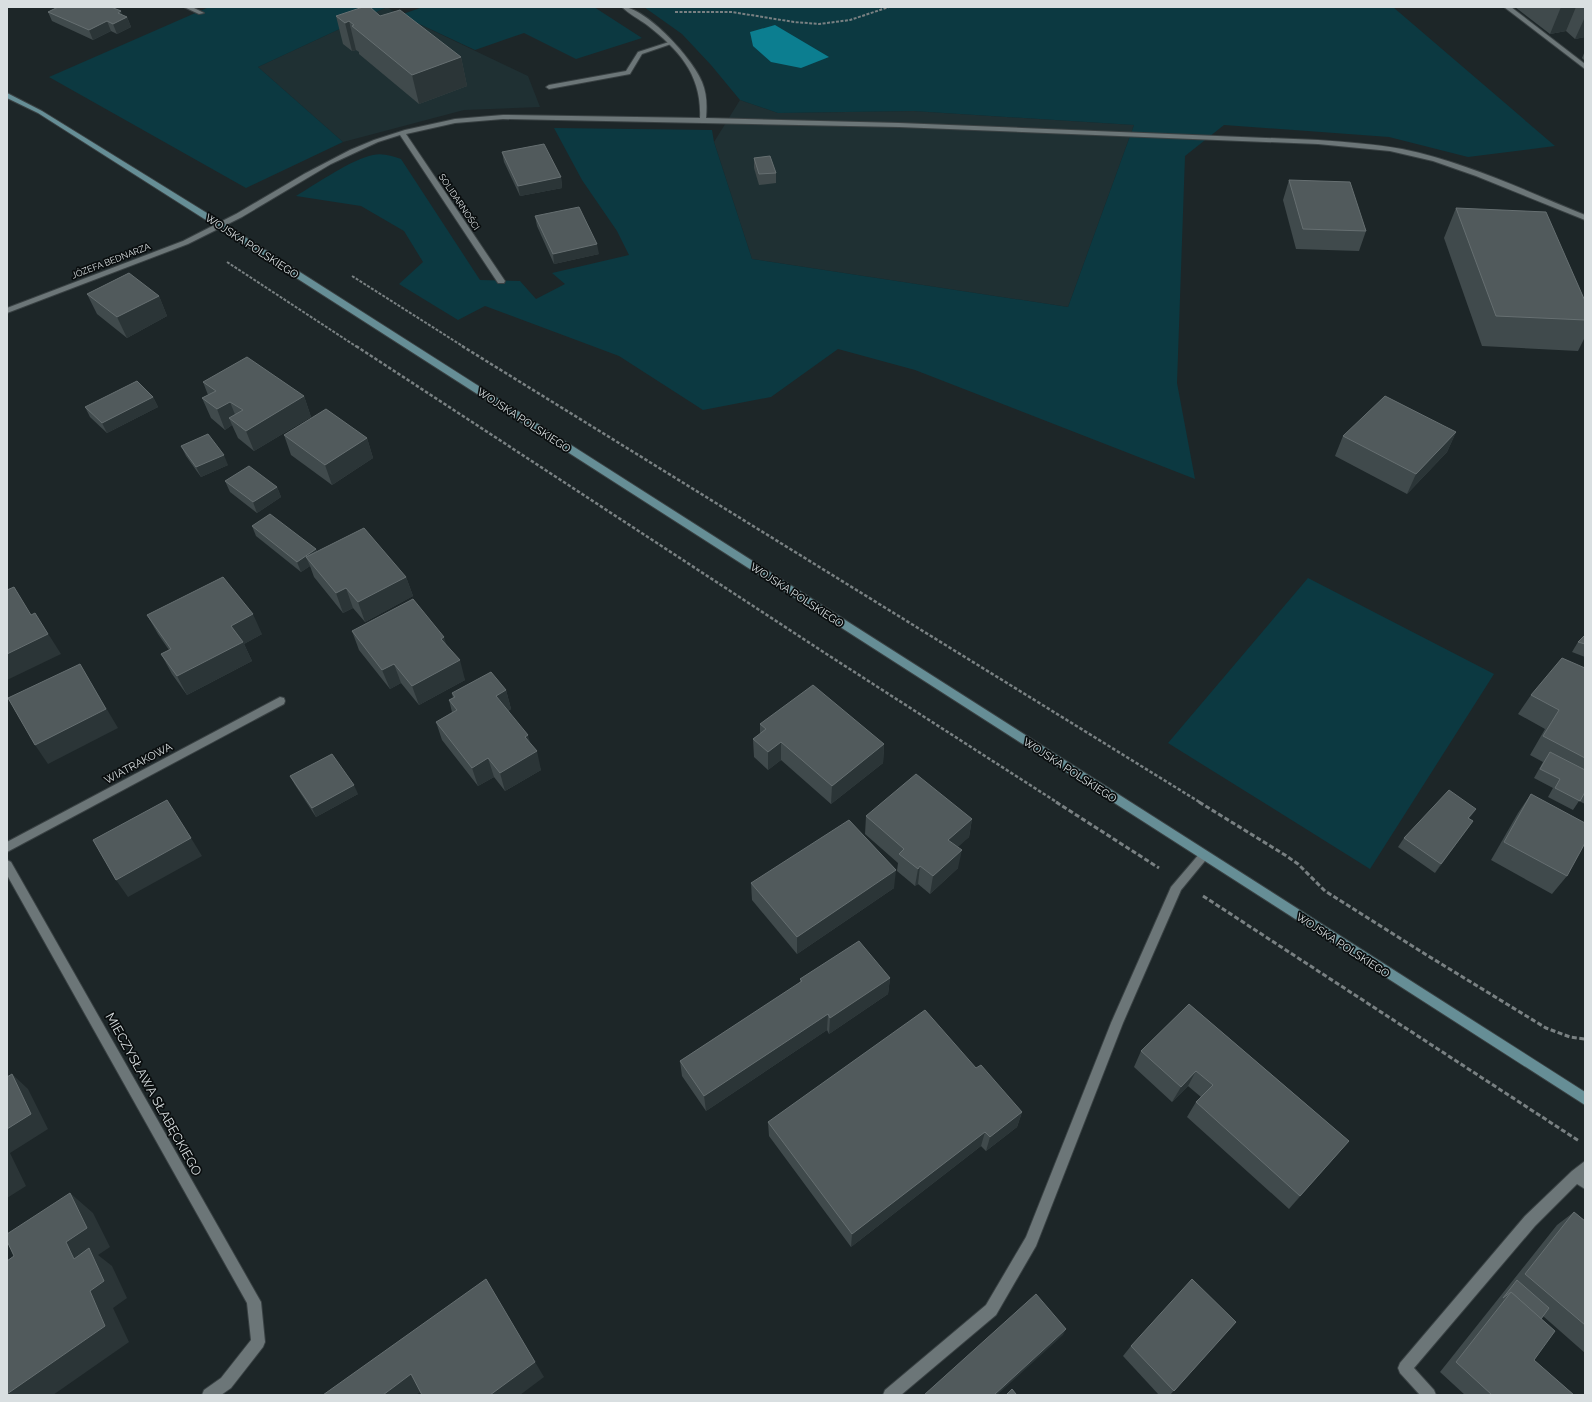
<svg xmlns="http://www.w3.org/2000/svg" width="1592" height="1402" font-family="Raleway,sans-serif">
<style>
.built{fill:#1f3033}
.green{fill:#0c3941}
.water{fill:#0c7e90}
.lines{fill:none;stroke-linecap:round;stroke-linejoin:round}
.lane-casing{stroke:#394143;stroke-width:2}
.street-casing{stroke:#394143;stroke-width:2}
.secondary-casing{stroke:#394143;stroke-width:2}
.path-far2{stroke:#798082;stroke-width:2;stroke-dasharray:3 1.5;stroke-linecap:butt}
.path-far1{stroke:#798082;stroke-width:2.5;stroke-dasharray:3.5 2;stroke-linecap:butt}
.path{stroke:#798082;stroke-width:3;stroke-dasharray:5 2.5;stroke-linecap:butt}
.lane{fill:#6c7678;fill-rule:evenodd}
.street{fill:#6c7678;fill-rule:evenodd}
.secondary{fill:#668e96;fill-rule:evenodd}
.wall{fill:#404a4c}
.shaded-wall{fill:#2b3537}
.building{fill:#515a5c;stroke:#666f71}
.labels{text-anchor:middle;stroke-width:3.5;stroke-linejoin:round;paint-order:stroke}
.far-street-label{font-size:9px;fill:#d9dfe1;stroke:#0a0e0f}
.street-label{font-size:11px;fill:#d9dfe1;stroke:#0a0e0f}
.near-street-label{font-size:13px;fill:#d9dfe1;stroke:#0a0e0f}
</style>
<rect width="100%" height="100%" fill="#1d2628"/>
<g class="built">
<path d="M387 7 400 15 528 76 540 107 464 110 343 142 258 67Z"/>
<path d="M740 100 778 113 913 111 1134 125 1068 307 752 259 714 142Z"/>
</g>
<g class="green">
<path d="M209 7H387L258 67 343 142 246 188 49 77Z"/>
<path d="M423 7H594L642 38 576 59 524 33 475 50 400 15Z"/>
<path d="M644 7H1393L1555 146 1468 157 1389 137 1224 125 1185 156 1177 383 1195 479 915 370 838 349 771 397 703 410 619 356 485 306 458 320 399 284 423 262 404 231 361 206 296 196C316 184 352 159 373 155 383 153 392 156 401 159L480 280 520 281 536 299 565 284 552 273 629 255 617 231 582 180 554 128 712 130 714 142 752 259 1068 307 1134 125 913 111 778 113 740 100 711 65 682 34Z"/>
<path d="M1308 578 1494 674 1370 869 1168 743Z"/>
</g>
<path class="water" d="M775 25 829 57 801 68 771 62 753 46 750 32Z"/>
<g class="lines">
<g class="lane-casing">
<g id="lane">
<path d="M669 42 674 43 642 54 630 74 549 89 546 87 549 85 626 71 638 52Z"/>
<path d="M1585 1161V1189L1577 1184 1535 1226 1414 1368 1434 1390 1436 1395H1420L1400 1373 1398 1368 1400 1363 1525 1216 1572 1171Z"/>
</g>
</g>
<g class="street-casing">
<g id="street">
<path d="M184 7H192L204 13 199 14Z"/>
<path d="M622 7C646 7 694 60 702 82 707 94 707 105 706 118L899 123 1318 140C1346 142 1375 144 1402 149 1466 162 1526 191 1585 215V220L1476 176 1433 161 1390 151 1318 144 899 127 503 119 455 123 406 134 505 281 504 283H498L400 135 378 142 331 164 242 217 188 244 7 313V308L183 241 236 214 304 174 350 150 374 140 405 130 455 119 503 115 700 118C702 75 679 50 647 25 639 19 629 14 622 7Z"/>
<path d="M1504 7H1511L1585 64V69Z"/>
<path d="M280 697 284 698 285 701 284 704 7 852V842Z"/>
<path d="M1204 851 1208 853 1209 856 1181 890 1123 1023 1036 1246 996 1315 901 1395H883L885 1390 986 1305 1026 1237 1111 1023 1171 887 1200 853Z"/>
<path d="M7 860 11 862 261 1302 265 1342 263 1347 231 1388 221 1395H202L204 1390 221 1378 251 1340 247 1303 7 875Z"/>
</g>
</g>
<g class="secondary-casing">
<path id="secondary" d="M7 93 42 111 223 223 1585 1092V1105L217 227 38 113 7 98Z"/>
</g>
<g class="path-far2">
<path d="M675 12H732L794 22 819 24 850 20 889 7"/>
<path d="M227 262 357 347"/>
<path d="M352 276 464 347"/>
</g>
<g class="path-far1">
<path d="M356 346 828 655 1058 803"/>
<path d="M462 346 1201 803"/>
</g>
<g class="path">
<path d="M1056 802 1159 868"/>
<path d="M1199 802 1285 855 1298 864 1325 891 1425 954 1546 1028 1570 1037 1585 1039"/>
<path d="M1203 896 1579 1141"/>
</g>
<use href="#lane" class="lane"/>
<use href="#street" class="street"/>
<use href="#secondary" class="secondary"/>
</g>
<g class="wall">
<path d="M1515 7H1585V37L1575 39 1566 31 1550 34Z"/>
<path d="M48 12 122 15 127 17 131 27 117 34 111 31 93 40 52 21Z"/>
<path d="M336 16H380L461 57 467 86 419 104 359 54V52L356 50 352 51 343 44Z"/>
<path d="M1585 51V61L1582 58Z"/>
<path d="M502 152 561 177 562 188 520 196 504 162Z"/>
<path d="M754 158 776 173V183L759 185 754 168Z"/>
<path d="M1289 180 1366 231 1359 251 1296 249 1283 200Z"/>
<path d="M1456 208 1585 301V337L1578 351 1482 346 1444 238Z"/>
<path d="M535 216 599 254 554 264 537 226Z"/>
<path d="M87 294 159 296 167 316 127 338 97 314Z"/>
<path d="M203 382 304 396 311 417 254 451 238 438 232 425 225 430 211 418 202 398 208 395Z"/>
<path d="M153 397 158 407 107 433 90 417 85 407Z"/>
<path d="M1456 432 1447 452 1407 494 1335 456 1343 436Z"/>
<path d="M284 435 367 438 373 458 332 485 291 455Z"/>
<path d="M181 446 228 465 201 477 186 456Z"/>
<path d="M225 481 277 487 281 497 257 513 230 492Z"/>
<path d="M252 526 316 549 317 551 406 577 413 596 365 622 353 608 343 613 314 577 310 566 301 572 256 536Z"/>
<path d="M147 615 262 634 244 644 252 661 187 695 172 674 161 654 169 650 158 634Z"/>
<path d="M352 631 446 645 465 680 419 705 401 683 390 689 359 650Z"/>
<path d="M1585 635V657L1572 652 1578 642Z"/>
<path d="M1585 668V804L1579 801 1573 810 1548 797 1553 788 1534 778 1543 762 1530 755 1545 729 1518 714 1531 695Z"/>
<path d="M506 690 511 709 508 711 530 743 541 770 505 791 494 777 478 786 442 740 436 722 452 712 449 700 453 698 452 693Z"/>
<path d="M760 724 884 744 883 763 831 804 781 760 768 770 754 757 753 739 760 734Z"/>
<path d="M290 776 358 794 316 817 295 785Z"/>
<path d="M1531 794 1567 876 1552 894 1491 860 1518 813Z"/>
<path d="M866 816 972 819 969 837 957 847 958 868 930 894 918 884 915 886 897 871 898 863 865 834Z"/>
<path d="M1469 819 1473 821 1435 873 1398 847 1404 838Z"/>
<path d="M751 883 894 888 797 954 752 900Z"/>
<path d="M890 978 888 994 829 1034 827 1030 706 1111 682 1076 680 1061 800 983V979Z"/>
<path d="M1189 1004 1349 1141 1289 1209 1187 1117 1196 1102 1201 1097 1188 1086 1172 1102 1134 1067 1141 1051Z"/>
<path d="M1022 1112 1017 1127 986 1151 981 1146 851 1247 769 1136 768 1122Z"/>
<path d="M1574 1212 1585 1221V1353L1543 1316 1541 1319 1534 1360 1574 1395H1465L1440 1372 1557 1225Z"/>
<path d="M1236 1322 1170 1395H1159L1123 1356 1131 1346Z"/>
</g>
<g class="shaded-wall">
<path d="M1561 7H1576L1566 31 1550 34Z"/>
<path d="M121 11 124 19 127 17 131 27 117 34 113 24 118 13Z"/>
<path d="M1585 17V37L1575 39Z"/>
<path d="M107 21 111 31 93 40 89 30Z"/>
<path d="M349 21 356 50 352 51 345 23Z"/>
<path d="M461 57 467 86 419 104 412 75Z"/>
<path d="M561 177 562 188 520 196 518 186Z"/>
<path d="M597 244 599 254 554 264 553 254Z"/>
<path d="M159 296 167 316 127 338 117 317Z"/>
<path d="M304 396 311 417 254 451 246 431Z"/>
<path d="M153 397 158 407 107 433 102 423Z"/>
<path d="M230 402 238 422 229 418 232 425 225 430 217 409Z"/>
<path d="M1456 432 1447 452 1407 494 1416 474Z"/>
<path d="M367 438 373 458 332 485 325 465Z"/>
<path d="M224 455 228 465 201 477 196 467Z"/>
<path d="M277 487 281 497 257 513 253 502Z"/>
<path d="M316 549 320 559 306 557 310 566 301 572 297 562Z"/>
<path d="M406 577 413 596 365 622 358 602Z"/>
<path d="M346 588 353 608 343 613 336 593Z"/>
<path d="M35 613 61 654 7 680V654Z"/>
<path d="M253 614 262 634 244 644 252 661 187 695 177 676 231 626Z"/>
<path d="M444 637 450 656 441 639Z"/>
<path d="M460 660 465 680 419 705 412 686Z"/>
<path d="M80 664 118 728 48 764 35 745Z"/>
<path d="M394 664 401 683 390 689 382 670Z"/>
<path d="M506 690 511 709 501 715 496 696Z"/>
<path d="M528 735 533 753 537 751 541 770 505 791 500 773 525 737Z"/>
<path d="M781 742V760L768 770V752Z"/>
<path d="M884 744 883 763 831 804 832 786Z"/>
<path d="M488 758 494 777 478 786 472 768Z"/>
<path d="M354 785 358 794 316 817 312 808Z"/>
<path d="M1476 809 1470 818 1462 827 1468 818Z"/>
<path d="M972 819 969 837 946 858 948 840Z"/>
<path d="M1473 821 1467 830 1435 873 1441 864Z"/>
<path d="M191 838 202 856 128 897 116 880Z"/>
<path d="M962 850 958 868 930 894 933 876Z"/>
<path d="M920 866 918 884 915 886 918 869Z"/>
<path d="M896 870 894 888 797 954V937Z"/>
<path d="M890 978 888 994 829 1034 830 1018Z"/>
<path d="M828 1014 827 1030 706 1111 704 1096Z"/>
<path d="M1196 1071 1188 1086 1172 1102 1181 1087Z"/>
<path d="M12 1074 28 1089 48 1129 10 1153 26 1186 7 1198V1129Z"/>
<path d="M1022 1112 1017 1127 986 1151 990 1137Z"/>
<path d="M985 1132 981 1146 851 1247 852 1234Z"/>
<path d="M1349 1141 1337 1155 1289 1209 1300 1196Z"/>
<path d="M70 1193 93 1213 110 1247 98 1255 112 1266 127 1298 113 1308 129 1342 53 1395H7V1394L74 1259 66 1242Z"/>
<path d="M486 1279 544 1377 520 1395H490Z"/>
<path d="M1066 1329 1063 1335 997 1395H994Z"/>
<path d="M411 1374 425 1389 416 1395H383Z"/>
</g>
<g class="building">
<path d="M58 7H111L121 11 118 13 127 17 113 24 107 21 89 30 48 12Z"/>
<path d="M363 7H370L380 16 400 10 461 57 412 75 352 26 354 25 349 21 345 23 336 16Z"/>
<path d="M544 144 561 177 518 186 502 152Z"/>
<path d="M770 156 776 173 759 174 754 158Z"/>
<path d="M1289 180 1350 182 1366 231 1303 229Z"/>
<path d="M579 207 597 244 553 254 535 216Z"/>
<path d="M1456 208 1546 212 1585 301V320L1496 316Z"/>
<path d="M129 273 159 296 117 317 87 294Z"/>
<path d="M247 357 304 396 246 431 229 418 243 410 230 402 217 409 202 398 216 391 203 382Z"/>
<path d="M137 381 153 397 102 423 85 407Z"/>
<path d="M1385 396 1456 432 1416 474 1343 436Z"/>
<path d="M326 409 367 438 325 465 284 435Z"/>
<path d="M208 434 224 455 196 467 181 446Z"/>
<path d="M249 466 277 487 253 502 225 481Z"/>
<path d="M270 514 316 549 297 562 252 526Z"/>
<path d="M364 528 406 577 358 602 346 588 336 593 306 557Z"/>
<path d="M223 577 253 614 231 626 243 642 177 676 161 654 171 649 147 615Z"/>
<path d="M14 587 31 615 35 613 48 634 7 654V590Z"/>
<path d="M413 599 444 637 441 639 460 660 412 686 394 664 382 670 352 631Z"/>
<path d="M1585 635V644L1578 642Z"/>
<path d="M1562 658 1585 668V758L1543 736 1559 710 1531 695Z"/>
<path d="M80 664 106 709 35 745 8 698Z"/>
<path d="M491 672 506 690 496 696 528 735 525 737 537 751 500 773 488 758 472 768 436 722 457 710 449 700 455 697 452 693Z"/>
<path d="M813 685 884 744 832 786 781 742 768 752 753 739 766 729 760 724Z"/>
<path d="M1550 752 1585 770V792L1580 801 1555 788 1560 779 1540 769Z"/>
<path d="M332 754 354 785 312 808 290 776Z"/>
<path d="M916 774 972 819 948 840 962 850 933 876 920 866 918 869 899 854 904 849 866 816Z"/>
<path d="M1449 790 1476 809 1468 818 1473 821 1441 864 1404 838Z"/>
<path d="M1531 794 1585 823V843L1567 876 1504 842Z"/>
<path d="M167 800 191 838 116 880 93 840Z"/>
<path d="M849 820 896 870 797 937 751 883Z"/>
<path d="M859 941 890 978 830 1018 828 1014 704 1096 680 1061 802 981 800 979Z"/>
<path d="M1189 1004 1349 1141 1300 1196 1196 1102 1213 1085 1196 1071 1181 1087 1141 1051Z"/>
<path d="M925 1010 976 1068 981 1065 1022 1112 990 1137 985 1132 852 1234 768 1122Z"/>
<path d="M12 1074 31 1114 7 1129V1077Z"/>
<path d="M70 1193 87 1228 66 1242 74 1259 89 1248 104 1281 90 1291 105 1326 7 1394V1261L14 1256 7 1241V1234Z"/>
<path d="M1574 1212 1585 1221V1325L1525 1274Z"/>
<path d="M486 1279 535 1362 490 1395H422L411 1374 383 1395H323Z"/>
<path d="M1192 1279 1236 1322 1174 1391 1131 1346Z"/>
<path d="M1517 1280 1549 1308 1541 1319 1511 1292 1503 1298Z"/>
<path d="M1511 1292 1555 1331 1534 1360 1574 1395H1492L1456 1362Z"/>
<path d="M1036 1294 1066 1329 994 1395H924Z"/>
<path d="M1012 1389 1016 1394 1014 1395H1006Z"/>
</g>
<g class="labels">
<g class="far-street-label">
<text transform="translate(459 202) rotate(56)" y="3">SOLIDARNOŚCI</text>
<text transform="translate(111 261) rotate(-21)" y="3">JÓZEFA BEDNARZA</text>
</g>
<g class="street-label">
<text transform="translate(252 246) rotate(33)" y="4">WOJSKA POLSKIEGO</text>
<text transform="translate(524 420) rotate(33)" y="4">WOJSKA POLSKIEGO</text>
<text transform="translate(797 595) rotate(33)" y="4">WOJSKA POLSKIEGO</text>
<text transform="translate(138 763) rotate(-28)" y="4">WIATRAKOWA</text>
<text transform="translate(1070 770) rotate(33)" y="4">WOJSKA POLSKIEGO</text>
<text transform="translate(1343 945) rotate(33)" y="4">WOJSKA POLSKIEGO</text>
</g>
<g class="near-street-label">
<text transform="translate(154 1094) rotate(61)" y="5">MIECZYSŁAWA SŁABĘCKIEGO</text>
</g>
</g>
<rect width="1592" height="1402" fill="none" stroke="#d9dfe1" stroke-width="16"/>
</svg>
